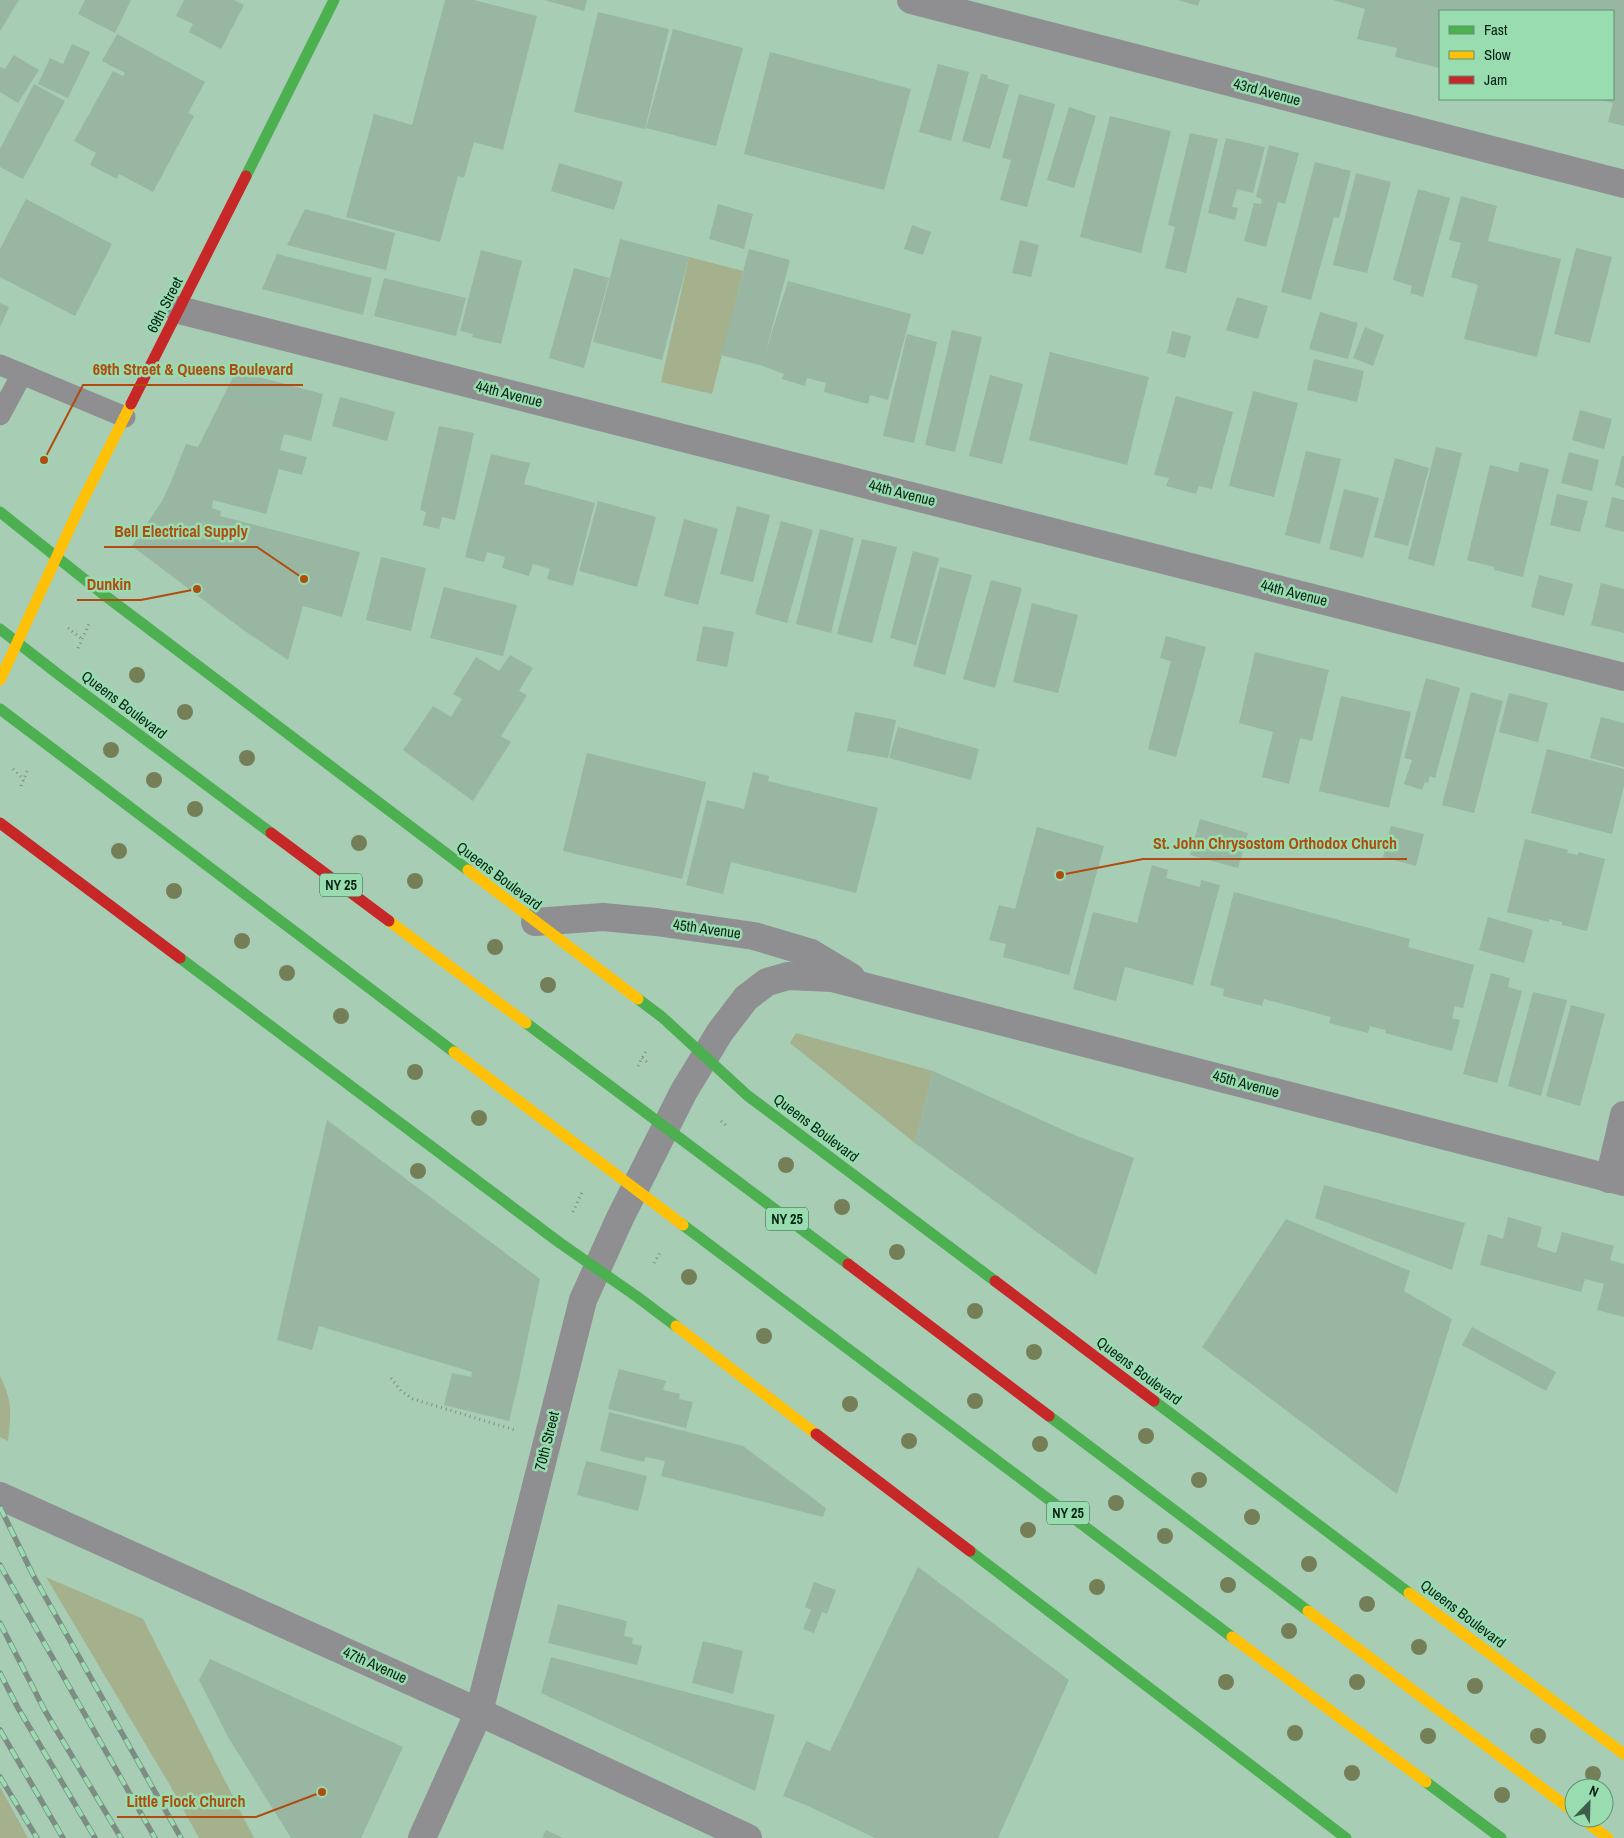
<svg xmlns="http://www.w3.org/2000/svg" width="1624" height="1838" font-family="'Archivo Narrow',sans-serif">
<style>
.green{fill:#a5b08c}
.building{fill:#99b6a3}
.lines{fill:none;stroke-linecap:round;stroke-linejoin:round}
.path{stroke:#848c87;stroke-width:3;stroke-dasharray:1 4;stroke-linecap:butt}
.lane{stroke:#8f8e90;stroke-width:21}
.street{stroke:#8f8e90;stroke-width:28}
.fast{stroke:#4caf50;stroke-width:11}
.slow{stroke:#ffc107;stroke-width:11}
.jam{stroke:#c62828;stroke-width:11}
.rail-casing{stroke:#7e8d84;stroke-width:5.5}
.rail{stroke:#98dcb0;stroke-width:4;stroke-dasharray:11;stroke-linecap:butt}
.tree{fill:#747f57}
.labels{text-anchor:middle;stroke-width:5;stroke-linejoin:round;paint-order:stroke}
.shield{fill:#98dcb0;stroke:#325a42;stroke-width:1}
.shield-label{font-size:14px;font-weight:bold;fill:#062313}
.street-label{font-size:15px;fill:#062313;stroke:#98dcb0}
.leader{fill:none;stroke:#b04c0e;stroke-width:2}
.callout-dot{fill:#b04c0e;stroke:#98dcb0;stroke-width:2}
.callout-label{font-size:16px;text-anchor:middle;font-weight:bold;fill:#b04c0e;stroke:#98dcb0;stroke-width:5;stroke-linejoin:round;paint-order:stroke}
</style>
<rect width="100%" height="100%" fill="#a7cdb5"/>
<g class="green">
<path d="M689 257 743 271 712 394 661 382Z"/>
<path d="M796 1033 933 1071 915 1143 790 1043Z"/>
<path d="M0 1376C13 1402 11 1413 8 1441L0 1437Z"/>
<path d="M46 1577 143 1619 254 1838H199L171 1787Z"/>
<path d="M0 1787 28 1838H0Z"/>
</g>
<g class="building">
<path d="M0 0H19L0 31Z"/>
<path d="M85 0H131L115 33 78 14Z"/>
<path d="M184 0H234L244 5 221 49 189 32 193 24 176 16Z"/>
<path d="M445 0H474L537 16 503 150 474 142 464 178 458 176 440 242 346 217 374 114 412 125Z"/>
<path d="M544 0H587L584 11Z"/>
<path d="M1178 0H1200L1198 6Z"/>
<path d="M1333 0H1624V126L1608 122 1613 103 1599 99H1613V11H1440V68L1395 57 1397 48 1357 39 1365 9Z"/>
<path d="M598 12 669 29 645 129 574 112Z"/>
<path d="M673 29 743 48 716 146 646 128Z"/>
<path d="M117 34 205 82 188 113 194 116 153 192 119 174 117 179 90 165 96 153 74 141 113 71 123 76 125 73 102 61Z"/>
<path d="M72 44 90 52 68 98 38 84 50 58 63 64Z"/>
<path d="M770 52 911 89 884 190 744 154Z"/>
<path d="M14 55 39 70 18 103 0 92V67L5 69Z"/>
<path d="M938 64 969 72 951 141 919 132Z"/>
<path d="M981 74 988 75 987 78 1009 85 990 149 962 141Z"/>
<path d="M34 84 65 101 23 179 0 167V149Z"/>
<path d="M1019 94 1055 104 1027 207 1000 200 1011 160 1002 158Z"/>
<path d="M1069 107 1096 116 1074 188 1047 180Z"/>
<path d="M1110 116 1171 131 1141 253 1080 237Z"/>
<path d="M1190 133 1218 139 1186 273 1165 268 1175 227 1168 225Z"/>
<path d="M1226 138 1265 147 1253 193 1237 189 1232 207 1238 208 1235 220 1208 213Z"/>
<path d="M1269 145 1299 153 1285 204 1278 202 1266 247 1244 241 1254 203 1261 204 1262 199 1256 197Z"/>
<path d="M1315 162 1351 171 1339 218 1334 217 1311 300 1281 292Z"/>
<path d="M559 163 623 182 614 210 551 191Z"/>
<path d="M1356 173 1391 182 1367 273 1333 265Z"/>
<path d="M1418 189 1450 198 1423 297 1410 293 1412 286 1393 280Z"/>
<path d="M1461 196 1497 206 1488 241 1561 259 1537 357 1464 339 1478 285 1451 277 1461 243 1449 240Z"/>
<path d="M26 199 112 244 75 316 0 277V249Z"/>
<path d="M718 204 753 214 744 249 709 239Z"/>
<path d="M305 209 395 233 386 270 287 245Z"/>
<path d="M912 225 931 232 923 255 904 249Z"/>
<path d="M620 239 689 257 662 360 593 342Z"/>
<path d="M1020 240 1039 245 1031 277 1012 273Z"/>
<path d="M1576 248 1612 257 1590 343 1554 334Z"/>
<path d="M749 249 790 260 766 351 788 281 911 314 888 400 870 395 868 404 824 392 826 383 807 378 805 386 782 379 784 374 763 366 721 355Z"/>
<path d="M481 250 522 261 501 344 472 337 473 334 460 331Z"/>
<path d="M277 254 372 278 363 315 262 289Z"/>
<path d="M574 268 609 278 584 368 549 358Z"/>
<path d="M384 278 466 298 456 336 374 316Z"/>
<path d="M1237 297 1268 306 1258 339 1226 330Z"/>
<path d="M0 303 9 307 0 327Z"/>
<path d="M1320 312 1358 323 1348 359 1309 349Z"/>
<path d="M1365 327 1384 335 1373 366 1353 358Z"/>
<path d="M952 330 982 337 955 452 925 445Z"/>
<path d="M1172 331 1191 336 1185 358 1167 353Z"/>
<path d="M907 334 937 342 914 443 883 436Z"/>
<path d="M1050 352 1149 377 1127 465 1029 440Z"/>
<path d="M1314 359 1364 371 1357 402 1307 390Z"/>
<path d="M236 371 323 394 311 441 284 434 280 450 307 457 302 475 279 469 266 514 213 500 212 508 221 511 220 516 360 552 342 617 303 606 288 660 242 629 132 546 162 501 170 484 186 444 198 447Z"/>
<path d="M990 375 1023 384 1002 464 969 456Z"/>
<path d="M1253 391 1298 403 1274 497 1229 486Z"/>
<path d="M1176 396 1233 412 1212 489 1199 486 1196 494 1166 486 1169 478 1154 475Z"/>
<path d="M340 397 395 412 387 441 332 426Z"/>
<path d="M1580 410 1612 419 1604 449 1572 440Z"/>
<path d="M439 426 474 433 455 520 442 517 439 529 423 525 426 512 420 510Z"/>
<path d="M1436 447 1462 453 1434 566 1408 559Z"/>
<path d="M1306 451 1341 459 1320 544 1285 535Z"/>
<path d="M1569 452 1599 460 1592 491 1561 483Z"/>
<path d="M491 454 530 463 524 484 595 503 573 586 547 579 550 569 540 566 533 564 529 576 502 568 505 557 487 552 484 562 465 557Z"/>
<path d="M1622 456H1624V488L1615 485Z"/>
<path d="M1395 458 1429 468 1408 546 1374 537Z"/>
<path d="M1520 462 1549 469 1523 577 1494 570V567L1467 560 1490 465 1518 472Z"/>
<path d="M1344 489 1379 498 1363 558 1329 549Z"/>
<path d="M1557 494 1588 501 1580 532 1550 525Z"/>
<path d="M1612 497 1624 500V532L1605 527Z"/>
<path d="M598 501 656 517 637 587 579 571Z"/>
<path d="M737 506 770 515 753 582 720 574Z"/>
<path d="M684 519 718 529 698 605 664 596Z"/>
<path d="M781 521 813 530 787 623 755 614Z"/>
<path d="M820 529 854 538 831 633 796 624Z"/>
<path d="M862 539 897 547 872 643 837 634Z"/>
<path d="M913 551 939 558 916 645 890 638Z"/>
<path d="M381 557 426 568 411 631 366 620Z"/>
<path d="M940 567 972 575 945 675 913 666Z"/>
<path d="M1539 575 1573 584 1564 616 1531 607Z"/>
<path d="M991 580 1022 588 995 688 963 679Z"/>
<path d="M1601 583 1624 589V633L1591 625Z"/>
<path d="M444 587 517 605 503 656 430 638Z"/>
<path d="M1032 603 1078 615 1058 693 1013 682Z"/>
<path d="M703 626 734 632 727 667 696 661Z"/>
<path d="M1166 636 1206 647 1176 757 1148 749 1171 661 1160 658Z"/>
<path d="M1255 652 1329 670 1312 741 1300 738 1289 784 1262 777 1273 732 1239 723Z"/>
<path d="M510 655 533 668 519 691 527 695 501 736 511 742 473 801 403 750 433 706 451 717 462 699 453 694 476 657 499 671Z"/>
<path d="M1426 678 1460 688 1435 778 1430 776 1428 783 1425 782 1422 790 1404 784 1412 760 1404 758Z"/>
<path d="M1471 692 1503 701 1474 813 1442 805Z"/>
<path d="M1509 693 1548 703 1538 742 1499 732Z"/>
<path d="M1341 696 1411 712 1389 808 1319 791Z"/>
<path d="M855 712 896 720 888 758 847 751Z"/>
<path d="M1601 717 1624 723V767L1590 758Z"/>
<path d="M898 727 979 749 971 780 889 758Z"/>
<path d="M1547 749 1624 769V786L1612 834 1531 813Z"/>
<path d="M587 753 706 782 682 879 563 851Z"/>
<path d="M753 772 769 776 768 781 878 808 856 893 731 862 723 894 686 885 707 800 744 809Z"/>
<path d="M1200 819 1248 833 1238 868 1190 855Z"/>
<path d="M1391 826 1424 834 1416 866 1383 857Z"/>
<path d="M1037 827 1104 846 1069 975 1003 957 1006 944 989 940 999 905 1015 909Z"/>
<path d="M1525 839 1568 850 1567 853 1578 855V852L1605 859 1587 931 1562 925V922L1549 919V922L1507 912Z"/>
<path d="M1152 865 1168 870 1166 878 1200 887 1201 880 1220 885 1193 985 1125 967 1116 1001 1073 989 1093 912 1137 923Z"/>
<path d="M1234 892 1410 939 1408 947 1474 965 1463 1008 1455 1006 1452 1018 1460 1020 1452 1051 1385 1033 1386 1030 1370 1026 1368 1033 1329 1023 1331 1017 1264 999 1262 1006 1223 996 1224 989 1210 985Z"/>
<path d="M1488 917 1533 930 1524 963 1479 950Z"/>
<path d="M1491 973 1510 978 1508 987 1522 991 1497 1083 1463 1074Z"/>
<path d="M1533 992 1567 1000 1541 1096 1508 1086Z"/>
<path d="M1571 1005 1605 1014 1580 1106 1546 1096Z"/>
<path d="M933 1071 1072 1134 1134 1158 1096 1275 915 1143Z"/>
<path d="M327 1120 540 1279 518 1384 509 1421 444 1405 452 1373 471 1377 472 1372 319 1326 312 1350 277 1340Z"/>
<path d="M1324 1185 1465 1223 1452 1270 1315 1218Z"/>
<path d="M1508 1217 1542 1227 1537 1247 1556 1253 1562 1232 1614 1246 1610 1260 1624 1264V1317L1597 1310 1604 1284 1585 1279 1581 1292 1480 1265 1488 1234 1503 1239Z"/>
<path d="M1286 1219 1410 1271 1404 1291 1452 1319 1397 1494 1202 1347Z"/>
<path d="M1472 1327 1556 1372 1546 1391 1462 1345Z"/>
<path d="M619 1369 666 1381 663 1390 680 1394 679 1399 693 1402 686 1428 608 1409Z"/>
<path d="M609 1412 743 1446 826 1508 823 1517 661 1476 665 1461 646 1457 644 1462 600 1451Z"/>
<path d="M586 1461 647 1476 638 1511 577 1495Z"/>
<path d="M918 1567 1069 1680 998 1838H875L808 1806 783 1796 806 1741 830 1751Z"/>
<path d="M814 1582 836 1590 827 1614 822 1612 814 1633 803 1629 811 1610 805 1607Z"/>
<path d="M558 1604 627 1621 624 1636 633 1638 632 1644 642 1646 637 1665 548 1643Z"/>
<path d="M703 1641 743 1651 733 1694 692 1683Z"/>
<path d="M551 1657 775 1715 755 1791 541 1693Z"/>
<path d="M210 1659 403 1747 361 1838H291L228 1737 199 1680Z"/>
<path d="M546 1830 563 1838H542Z"/>
</g>
<g class="lines">
<g class="path">
<path d="M68 628 82 639"/>
<path d="M78 648 89 624"/>
<path d="M13 769 24 780"/>
<path d="M21 786 27 771"/>
<path d="M642 1058 648 1063"/>
<path d="M638 1066 647 1049"/>
<path d="M721 1121 728 1127"/>
<path d="M573 1212 583 1190"/>
<path d="M654 1263 661 1251"/>
<path d="M391 1378 401 1391 413 1399 515 1430"/>
</g>
<g class="lane">
<path d="M0 365 125 417"/>
<path d="M0 415 22 374"/>
</g>
<g class="street">
<path d="M911 0 1624 184"/>
<path d="M179 310 1624 677"/>
<path d="M535 922 603 917 656 922 754 936 811 953 851 977"/>
<path d="M1609 1179 1624 1115"/>
<path d="M0 1496 479 1712 748 1838"/>
<path d="M422 1838 479 1712 583 1300 620 1218 684 1091 720 1032 746 998 767 982 788 976 832 978 1624 1182"/>
</g>
<g class="fast">
<path d="M246 176 334 0"/>
<path d="M0 512 103 594 468 870"/>
<path d="M0 629 63 678 271 833"/>
<path d="M0 709 454 1052"/>
<path d="M180 958 560 1243 636 1296 676 1326"/>
<path d="M638 999 662 1017 748 1096 995 1281"/>
<path d="M526 1023 848 1264"/>
<path d="M683 1225 1232 1637"/>
<path d="M1154 1401 1409 1593"/>
<path d="M1049 1416 1308 1611"/>
<path d="M970 1551 1346 1838"/>
<path d="M1426 1782 1501 1838"/>
</g>
<g class="slow">
<path d="M0 680 80 506 131 404"/>
<path d="M468 870 638 999"/>
<path d="M389 921 526 1023"/>
<path d="M454 1052 683 1225"/>
<path d="M676 1326 816 1434"/>
<path d="M1409 1593 1624 1754"/>
<path d="M1308 1611 1574 1812"/>
<path d="M1232 1637 1426 1782"/>
<path d="M1581 1818 1608 1838"/>
</g>
<g class="jam">
<path d="M131 404 246 176"/>
<path d="M0 823 180 958"/>
<path d="M271 833 389 921"/>
<path d="M848 1264 1049 1416"/>
<path d="M995 1281 1154 1401"/>
<path d="M816 1434 970 1551"/>
</g>
<g class="rail-casing">
<g id="rail">
<path d="M0 1507 33 1575 181 1838"/>
<path d="M0 1565 155 1838"/>
<path d="M0 1623 45 1711 121 1838"/>
<path d="M0 1673 18 1708 95 1838"/>
<path d="M0 1730 63 1838"/>
<path d="M0 1777 37 1838"/>
</g>
</g>
<use href="#rail" class="rail"/>
</g>
<g class="tree">
<circle cx="137" cy="675" r="8"/>
<circle cx="185" cy="712" r="8"/>
<circle cx="111" cy="750" r="8"/>
<circle cx="247" cy="758" r="8"/>
<circle cx="154" cy="780" r="8"/>
<circle cx="195" cy="809" r="8"/>
<circle cx="359" cy="843" r="8"/>
<circle cx="119" cy="851" r="8"/>
<circle cx="415" cy="881" r="8"/>
<circle cx="174" cy="891" r="8"/>
<circle cx="242" cy="941" r="8"/>
<circle cx="495" cy="947" r="8"/>
<circle cx="287" cy="973" r="8"/>
<circle cx="548" cy="985" r="8"/>
<circle cx="341" cy="1016" r="8"/>
<circle cx="415" cy="1072" r="8"/>
<circle cx="479" cy="1118" r="8"/>
<circle cx="786" cy="1165" r="8"/>
<circle cx="418" cy="1171" r="8"/>
<circle cx="842" cy="1207" r="8"/>
<circle cx="897" cy="1252" r="8"/>
<circle cx="689" cy="1277" r="8"/>
<circle cx="975" cy="1311" r="8"/>
<circle cx="764" cy="1336" r="8"/>
<circle cx="1034" cy="1352" r="8"/>
<circle cx="975" cy="1401" r="8"/>
<circle cx="850" cy="1404" r="8"/>
<circle cx="1146" cy="1436" r="8"/>
<circle cx="909" cy="1441" r="8"/>
<circle cx="1040" cy="1444" r="8"/>
<circle cx="1199" cy="1480" r="8"/>
<circle cx="1116" cy="1503" r="8"/>
<circle cx="1252" cy="1517" r="8"/>
<circle cx="1028" cy="1530" r="8"/>
<circle cx="1165" cy="1536" r="8"/>
<circle cx="1309" cy="1564" r="8"/>
<circle cx="1228" cy="1585" r="8"/>
<circle cx="1097" cy="1587" r="8"/>
<circle cx="1367" cy="1604" r="8"/>
<circle cx="1289" cy="1631" r="8"/>
<circle cx="1419" cy="1647" r="8"/>
<circle cx="1226" cy="1682" r="8"/>
<circle cx="1357" cy="1682" r="8"/>
<circle cx="1475" cy="1686" r="8"/>
<circle cx="1295" cy="1733" r="8"/>
<circle cx="1428" cy="1736" r="8"/>
<circle cx="1538" cy="1736" r="8"/>
<circle cx="1352" cy="1773" r="8"/>
<circle cx="1593" cy="1774" r="8"/>
<circle cx="1502" cy="1795" r="8"/>
</g>
<g class="labels">
<g class="shield">
<rect x="320" y="873.5" width="42" height="23" rx="4"/>
<rect x="766" y="1207.5" width="42" height="23" rx="4"/>
<rect x="1047" y="1501.5" width="42" height="23" rx="4"/>
</g>
<g class="shield-label">
<text x="341" y="890">NY 25</text>
<text x="787" y="1224">NY 25</text>
<text x="1068" y="1518">NY 25</text>
</g>
<g class="street-label">
<text transform="translate(1267 92) rotate(15)" y="5">43rd Avenue</text>
<text transform="translate(165 305) rotate(-63)" y="5">69th Street</text>
<text transform="translate(509 394) rotate(14)" y="5">44th Avenue</text>
<text transform="translate(902 493) rotate(14)" y="5">44th Avenue</text>
<text transform="translate(1294 593) rotate(14)" y="5">44th Avenue</text>
<text transform="translate(124 705) rotate(37)" y="5">Queens Boulevard</text>
<text transform="translate(499 876) rotate(37)" y="5">Queens Boulevard</text>
<text transform="translate(707 929) rotate(8)" y="5">45th Avenue</text>
<text transform="translate(1246 1084) rotate(15)" y="5">45th Avenue</text>
<text transform="translate(816 1128) rotate(37)" y="5">Queens Boulevard</text>
<text transform="translate(1139 1371) rotate(37)" y="5">Queens Boulevard</text>
<text transform="translate(547 1441) rotate(-76)" y="5">70th Street</text>
<text transform="translate(1463 1614) rotate(37)" y="5">Queens Boulevard</text>
<text transform="translate(375 1665) rotate(24)" y="5">47th Avenue</text>
</g>
</g>
<path class="leader" d="M44 460L83 385H303M304 579L257 547H104M197 589L141 600H77M1060 875L1143 859H1407M322 1792L256 1817H117"/>
<g class="callout-dot">
<circle cx="44" cy="460" r="5"/>
<circle cx="304" cy="579" r="5"/>
<circle cx="197" cy="589" r="5"/>
<circle cx="1060" cy="875" r="5"/>
<circle cx="322" cy="1792" r="5"/>
</g>
<g class="callout-label">
<text x="193" y="375">69th Street &amp; Queens Boulevard</text>
<text x="181" y="537">Bell Electrical Supply</text>
<text x="109" y="590">Dunkin</text>
<text x="1275" y="849">St. John Chrysostom Orthodox Church</text>
<text x="186" y="1807">Little Flock Church</text>
</g>
<rect x="1439" y="10" width="175" height="90" fill="#98dcb0" stroke="#5e9271"/>
<rect x="1449" y="26" width="25" height="8" fill="#4caf50" stroke="#5e9271"/>
<text x="1484" y="35" font-size="15" fill="#062313">Fast</text>
<rect x="1449" y="51" width="25" height="8" fill="#ffc107" stroke="#5e9271"/>
<text x="1484" y="60" font-size="15" fill="#062313">Slow</text>
<rect x="1449" y="76" width="25" height="8" fill="#c62828" stroke="#5e9271"/>
<text x="1484" y="85" font-size="15" fill="#062313">Jam</text>
<g transform="translate(1589 1803) rotate(23)"><circle r="24" fill="#98dcb0" stroke="#5e9271"/>
<path d="M0-4L9 19L0 12L-9 19Z" fill="#3e5e4c"/>
<text y="-8" font-size="14" font-weight="bold" text-anchor="middle" fill="#062313">N</text>
</g>
</svg>
